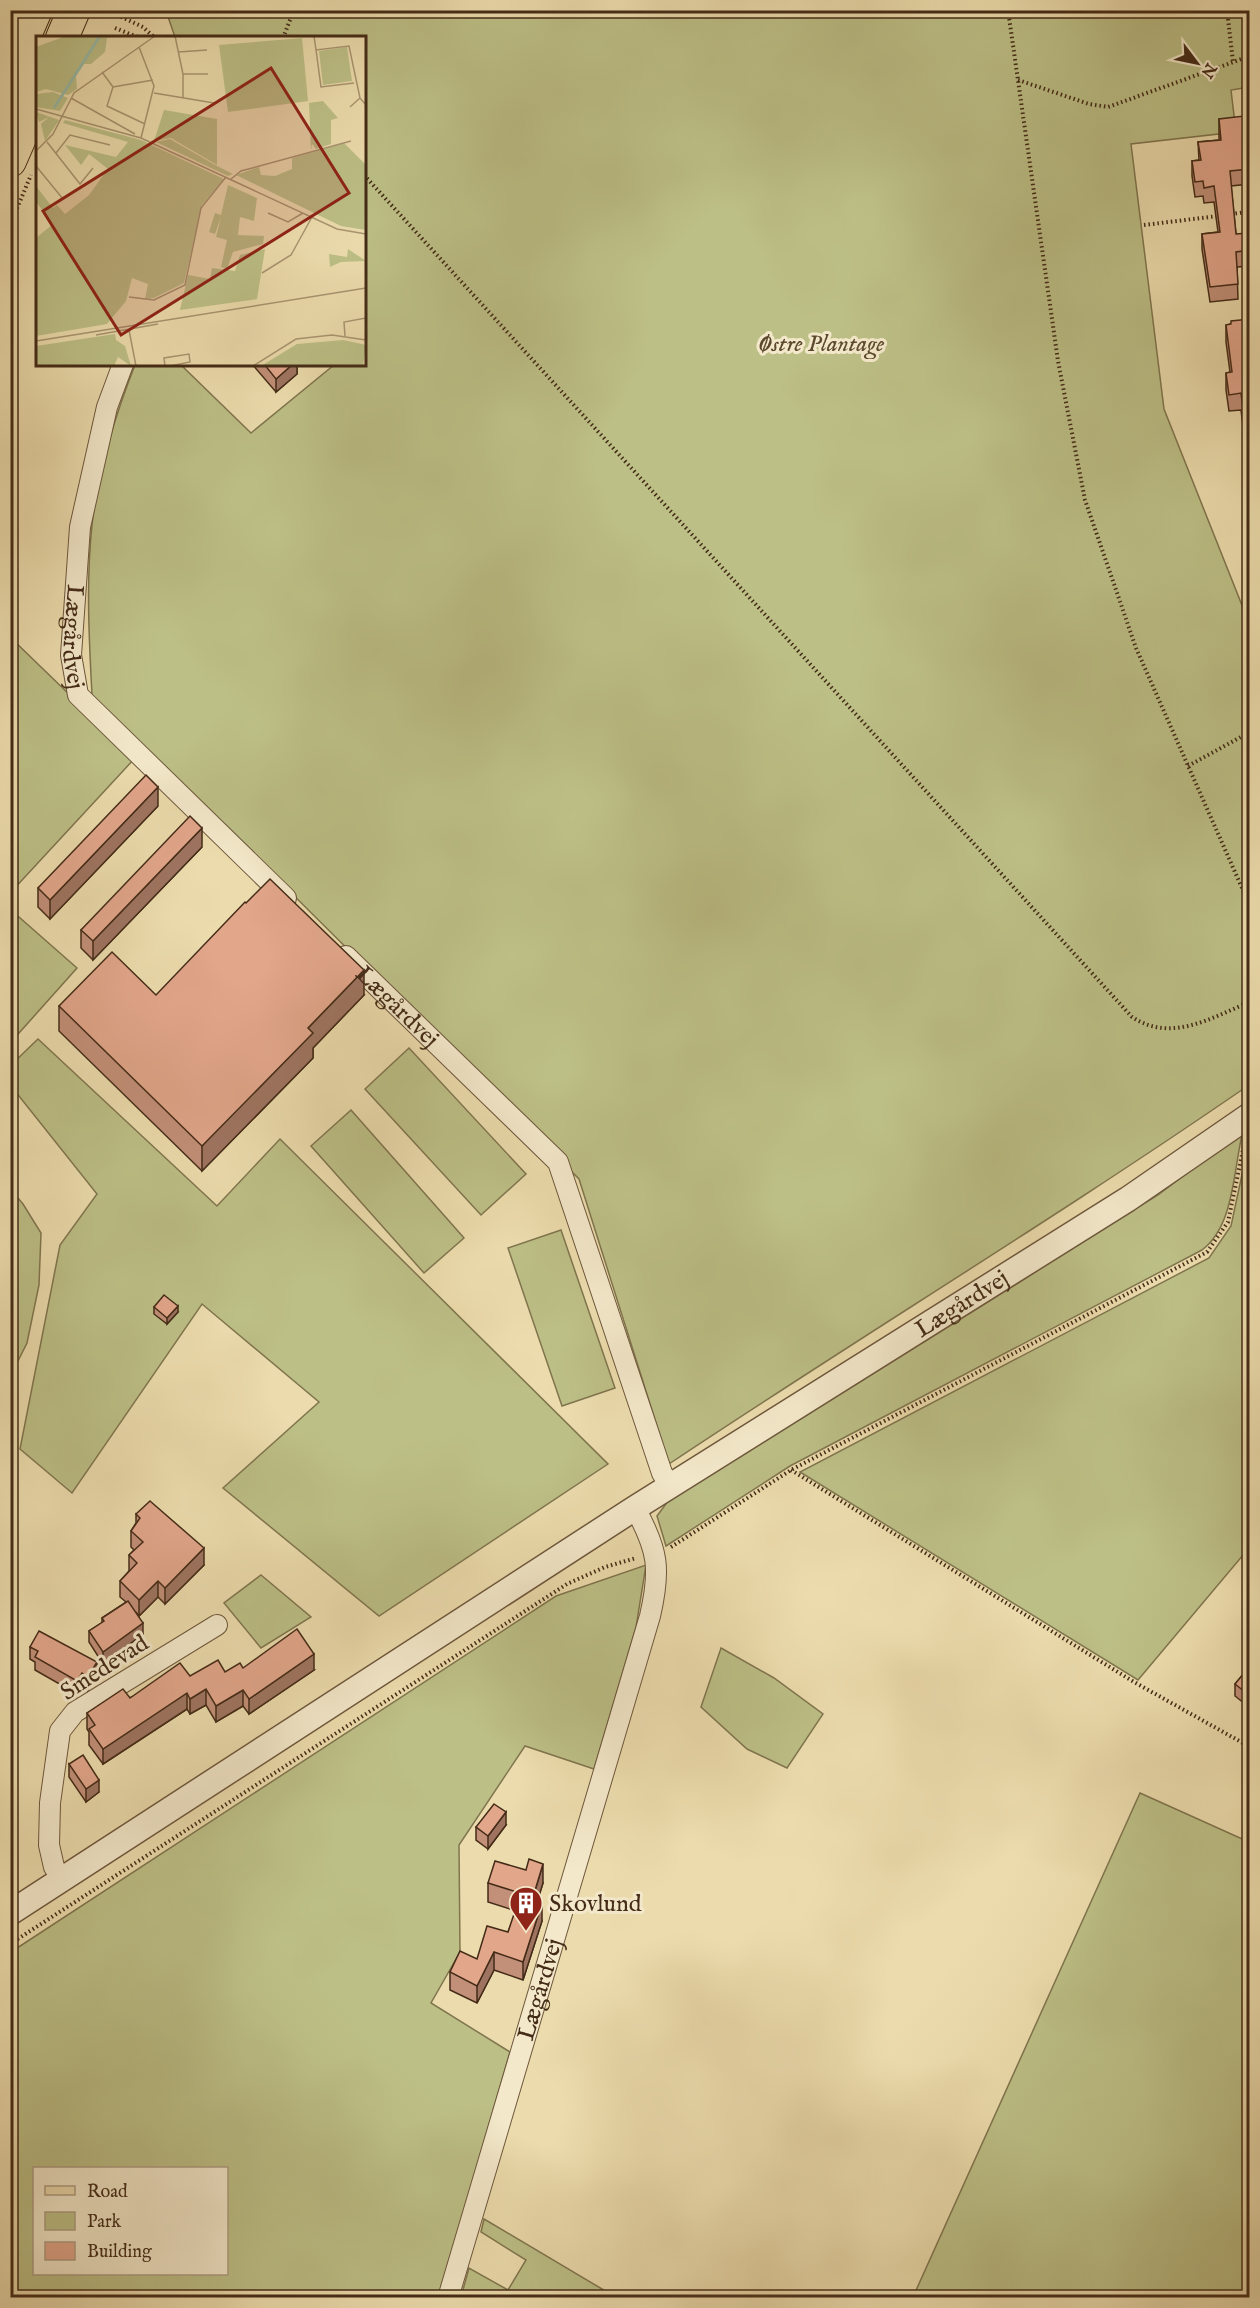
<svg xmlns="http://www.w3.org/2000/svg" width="1260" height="2308" font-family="'IM FELL English',serif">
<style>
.green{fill:#bcbf86;stroke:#80754e;stroke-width:1.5;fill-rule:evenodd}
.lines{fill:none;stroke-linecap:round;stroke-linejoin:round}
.minor-casing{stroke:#6e573c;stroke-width:22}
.tertiary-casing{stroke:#6e573c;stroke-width:27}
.primary-casing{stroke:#442b17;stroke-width:34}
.path{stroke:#442b17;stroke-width:4;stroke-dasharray:1.5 3;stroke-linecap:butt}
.minor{stroke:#f3e8ca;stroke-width:20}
.tertiary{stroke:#f3e8ca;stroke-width:24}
.primary{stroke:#ecdcad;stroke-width:32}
.wall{fill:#c28f78;stroke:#442b17;stroke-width:1.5}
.shaded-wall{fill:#9e7461;stroke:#442b17;stroke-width:1.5}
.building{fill:#e2a68b;stroke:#442b17;stroke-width:1.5}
.labels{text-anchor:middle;stroke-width:6;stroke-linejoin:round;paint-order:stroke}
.park-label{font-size:24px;font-style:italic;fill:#5c492d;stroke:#f3e8ca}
.street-label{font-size:24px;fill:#442b17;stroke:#f3e8ca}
.poi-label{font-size:24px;fill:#442b17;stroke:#f3e8ca;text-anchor:start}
.inset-river{fill:none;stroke:#99bca8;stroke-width:3}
.inset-road{fill:none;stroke:#a99571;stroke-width:1.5}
.view{fill:#8f2418;fill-opacity:0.15;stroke:#8f2418;stroke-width:3}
.inset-edge{fill:none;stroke:#442b17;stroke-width:3}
</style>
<rect width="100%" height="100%" fill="#ecdcad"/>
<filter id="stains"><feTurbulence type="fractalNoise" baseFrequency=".00333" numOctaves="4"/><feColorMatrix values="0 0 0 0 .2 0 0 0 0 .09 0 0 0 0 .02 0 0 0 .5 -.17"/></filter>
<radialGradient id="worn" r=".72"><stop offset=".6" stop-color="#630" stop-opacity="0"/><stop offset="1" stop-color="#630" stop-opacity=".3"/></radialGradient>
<g class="green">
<path d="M1115 10 1116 14 1149 10 1249 11V87L1231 90 1236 132 1131 144 1164 409 1249 623V1085C1059 1216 861 1336 669 1464L579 1179 92 695C89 639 86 580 92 525 98 472 116 413 135 365H181L251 433 334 365 364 364V38L175 37 166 11Z"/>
<path d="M10 637 135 758 11 892H10Z"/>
<path d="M11 910 77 968 11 1042Z"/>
<path d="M38 1039 217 1206 280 1139 608 1464 379 1616 223 1488 319 1402 202 1304 72 1493 20 1449 60 1245 97 1194 11 1086V1065Z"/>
<path d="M409 1048 526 1174 481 1215 365 1089Z"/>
<path d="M351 1110 464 1238 424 1273 311 1146Z"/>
<path d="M1243 1131C1233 1169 1235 1225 1202 1250L790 1466 666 1546 657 1516 668 1501 1158 1195Z"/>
<path d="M1249 1142V1548L1138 1680 800 1472 1209 1258 1231 1226Z"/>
<path d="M11 1190 23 1204 41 1233 39 1285 27 1343 11 1375Z"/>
<path d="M561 1230 615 1388 562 1406 508 1248Z"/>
<path d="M646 1565 636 1627 594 1769 525 1746 459 1845 460 1952 431 2003 510 2052 439 2297 11 2298V1952L556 1596ZM34 2168H226V2274H34Z"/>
<path d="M261 1575 311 1617 261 1648 224 1603Z"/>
<path d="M721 1648 774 1678 823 1714 787 1768 747 1749 701 1707Z"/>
<path d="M1140 1793 1249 1842V2297H913Z"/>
<path d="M484 2219 602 2289 617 2297H461L469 2268 508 2290 526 2260 481 2232Z"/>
</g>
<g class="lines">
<g class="minor-casing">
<g id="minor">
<path id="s1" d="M123 364 107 407 80 527 71 655 78 695 286 898"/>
<path id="s2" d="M346 956 558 1162 662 1473 670 1486"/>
<path d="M62 1879 54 1867 49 1845 50 1803 60 1731 75 1712 217 1625"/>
<path id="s3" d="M448 2298 650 1616C661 1569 658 1550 635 1508"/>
</g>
</g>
<g class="tertiary-casing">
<g id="tertiary">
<path id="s4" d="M10 1913 635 1508 1128 1199 1250 1115"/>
</g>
</g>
<g class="primary-casing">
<g id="primary">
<path d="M62 38 74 10"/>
<path d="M10 70 36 10"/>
<path d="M10 115 38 53"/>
<path d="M10 161 38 97"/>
</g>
</g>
<g class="path">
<path d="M1008 10 1058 361 1085 500 1136 648 1250 906"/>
<path d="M1227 10 1233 62"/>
<path d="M117 15 143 27 155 38"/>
<path d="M115 28 140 38"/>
<path d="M283 38 294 10"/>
<path d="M1018 80 1089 104 1108 107 1250 56"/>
<path d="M364 175 1132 1017C1172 1043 1210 1018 1250 1002"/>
<path d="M1231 214 1247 212 1250 208"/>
<path d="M10 225 31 175"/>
<path d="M1144 225 1218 216"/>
<path d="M1188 766 1250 732"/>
<path d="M791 1470 1134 1682 1250 1747"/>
<path d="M671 1547 791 1470 1207 1252 1228 1222 1244 1145"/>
<path d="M10 1944 567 1584 605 1567 636 1558"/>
</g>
<use href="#minor" class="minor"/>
<use href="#tertiary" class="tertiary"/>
<use href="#primary" class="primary"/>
</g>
<g class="wall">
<path d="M1219 119 1244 122 1250 131V184L1231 186 1236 234 1250 233V266L1237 267 1238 299 1210 302 1202 249V234L1218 232 1214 202 1204 203 1203 196 1195 197 1192 176V161L1199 160 1198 142 1219 140Z"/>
<path d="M1250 319V461L1246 453 1241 410 1229 411 1226 390V373L1230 372 1226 342V325Z"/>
<path d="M252 364H297V374L276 392Z"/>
<path d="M158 806 50 919 38 907V888Z"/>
<path d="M202 847 93 960 81 948V930Z"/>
<path d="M156 995H364L313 1048V1058L202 1171 59 1031V1006Z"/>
<path d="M154 1307 178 1312 167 1324 154 1314Z"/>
<path d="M136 1514 204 1565 165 1604 158 1597 139 1616 136 1612 143 1634 103 1664 89 1642V1631L102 1623V1618L126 1602 120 1597V1581L129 1571V1555L134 1550 131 1547V1531L136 1523Z"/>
<path d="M30 1647 97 1674 88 1690 82 1686 77 1694 35 1670V1662L30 1659Z"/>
<path d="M1250 1666V1708L1235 1696V1684Z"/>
<path d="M243 1668 314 1670 249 1714 243 1706 216 1722 206 1705 190 1714 187 1709 103 1764 89 1745V1732L87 1729V1713L190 1676 225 1672Z"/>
<path d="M69 1764 99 1792 86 1802 69 1777Z"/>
<path d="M506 1825 488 1849 476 1840V1827Z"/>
<path d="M488 1883H543L537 1901 542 1921 523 1980 494 1970 477 2003 450 1990V1972L477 1959 508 1932 516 1911 488 1902Z"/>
</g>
<g class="shaded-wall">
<path d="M293 364H297V374L276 392V379Z"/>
<path d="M158 787V806L50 919V900Z"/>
<path d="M202 828V847L93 960V941Z"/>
<path d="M364 970V995L313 1048V1058L202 1171V1146L308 1028Z"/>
<path d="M178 1306V1312L167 1324V1318Z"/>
<path d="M204 1548V1565L165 1604V1588Z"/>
<path d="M158 1581V1597L139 1616V1600Z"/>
<path d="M143 1623V1634L103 1664V1652Z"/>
<path d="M314 1654V1670L249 1714V1699Z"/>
<path d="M97 1662V1674L88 1690V1677Z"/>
<path d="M82 1673V1686L77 1694V1681Z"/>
<path d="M206 1689V1705L190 1714V1699Z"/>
<path d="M243 1690V1706L216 1722V1706Z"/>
<path d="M187 1693V1709L103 1764V1749Z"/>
<path d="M99 1780V1792L86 1802V1789Z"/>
<path d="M506 1812V1825L488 1849V1836Z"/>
<path d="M543 1864V1883L533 1916V1897Z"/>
<path d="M542 1903V1921L523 1980V1962Z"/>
<path d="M494 1952V1970L477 2003V1986Z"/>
</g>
<g class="building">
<path d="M1244 116V122L1248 121 1250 131V169L1230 171 1236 234 1250 233V250L1236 252 1238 284 1210 287 1202 234 1220 232 1214 186 1204 188 1203 181 1195 182 1192 161 1201 160 1198 142 1221 140 1219 119Z"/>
<path d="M1250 319V445L1246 436 1241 393 1229 395 1226 373 1232 372 1226 325 1231 324V321Z"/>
<path d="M264 364H293L276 379Z"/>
<path d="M146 775 158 787 50 900 38 888Z"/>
<path d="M190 816 202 828 93 941 81 930Z"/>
<path d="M270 879 364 970 308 1028 313 1033 202 1146 59 1006 112 952 156 995 245 902 246 903Z"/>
<path d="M164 1295 178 1306 167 1318 154 1307Z"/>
<path d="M150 1501 204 1548 165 1588 158 1581 139 1600 120 1581 137 1563 129 1555 143 1542 131 1531 140 1518 136 1514Z"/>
<path d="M128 1601 143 1623 103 1652 89 1631 104 1621 102 1618Z"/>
<path d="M297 1629 314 1654 249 1699 243 1690 216 1706 206 1689 190 1699 187 1693 103 1749 89 1729 95 1725 87 1713 123 1689 130 1698 180 1663 190 1676 218 1660 225 1672 240 1663 243 1668Z"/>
<path d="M39 1631 97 1662 88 1677 82 1673 77 1681 35 1657 38 1651 30 1647Z"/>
<path d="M1250 1666V1696L1235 1684Z"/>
<path d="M83 1755 99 1780 86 1789 69 1764Z"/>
<path d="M494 1804 506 1812 488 1836 476 1827Z"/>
<path d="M529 1859 543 1864 533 1897 488 1883 495 1861 526 1870Z"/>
<path d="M520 1896 542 1903 523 1962 494 1952 477 1986 450 1972 460 1951 477 1959 487 1926 508 1932Z"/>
</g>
<defs>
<g id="building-pin" transform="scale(1.725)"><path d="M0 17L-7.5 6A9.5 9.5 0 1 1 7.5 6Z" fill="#8f2418" stroke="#f3e8ca"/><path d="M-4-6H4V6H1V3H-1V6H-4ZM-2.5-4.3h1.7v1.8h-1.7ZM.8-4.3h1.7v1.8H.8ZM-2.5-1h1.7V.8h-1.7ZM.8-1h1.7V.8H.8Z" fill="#fff"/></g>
</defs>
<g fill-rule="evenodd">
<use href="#building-pin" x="526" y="1903"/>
</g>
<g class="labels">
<g class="park-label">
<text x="821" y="351">Østre Plantage</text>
</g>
<g class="street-label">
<text dy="8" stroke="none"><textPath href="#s1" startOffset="279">Lægårdvej</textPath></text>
<text dy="8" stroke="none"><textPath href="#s2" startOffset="72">Lægårdvej</textPath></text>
<text dy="8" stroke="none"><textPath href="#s4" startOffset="1130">Lægårdvej</textPath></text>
<text transform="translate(104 1667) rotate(-33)" y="8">Smedevad</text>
<text dy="8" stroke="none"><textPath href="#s3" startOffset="322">Lægårdvej</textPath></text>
</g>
<g class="poi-label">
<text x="549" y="1911">Skovlund</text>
</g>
</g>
<g transform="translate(36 36)">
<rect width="330" height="330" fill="#ecdcad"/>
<path d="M30 0H89L71 2 69 16 55 28H48L40 40 41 53 32 59 10 53 0 56V11ZM266 2 272 65 192 76 183 9ZM311 11 316 45 287 49 283 15ZM17 56 32 62 24 75 0 71V58ZM287 65 302 82 295 84V108L280 113 276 108 275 114 273 67ZM128 74 181 83V129L135 102 118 105ZM0 76 23 84 9 105 5 88 13 81 3 86ZM29 84 105 104 188 143 166 169 148 247 118 262 109 263 112 248 96 242 90 265 71 288 0 300V202L17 188 0 166V150L17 172 21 169 29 178 53 159 72 133 53 118 45 129 29 109 80 121 92 106 27 87ZM134 103 181 130 197 138 192 140 120 106ZM308 107 330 129V194L305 190 200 139 223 131 225 139 239 140 256 133V122ZM192 149 221 162 218 185 204 181 202 199 228 200 227 208 197 216 191 233 185 231 191 204 180 201 185 181 179 198 173 196 179 177 185 179ZM229 213 221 263 144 274 152 239 174 243 176 232 199 235 204 219ZM312 213 330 225 305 226 294 231 293 218 311 221ZM79 298 80 304 89 310 95 330 82 321 78 330H0V310ZM307 304 330 309 327 330H225L261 308Z" fill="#bcbf86"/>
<path class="inset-river" d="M18 72 64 0"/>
<path class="inset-road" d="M139 0 147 38V62M278 0 280 14 313 10 324 62M103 11 118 50 105 102M280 14 285 51 318 47M142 16 171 14M66 36 77 51 71 70 109 88M147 38H172M77 51 117 44M118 57 178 67M35 62 99 98M314 71 324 62 330 69M0 73 105 102 301 193 330 198M11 106 44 148 57 132M0 115 17 98 38 57 119 0M20 117 34 99 74 109M0 130 27 163M195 143 205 135 315 105M232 177 252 186 267 177M226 237 255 219 276 181M93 261 118 264 149 249 165 172 190 141M93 294 100 330M60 299 122 288M309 300 308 286 330 282M0 305 330 252M129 330 128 322 153 318 154 326 134 330M217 330 260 303 296 299 330 304"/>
<path class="view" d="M235 32 313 157 85 299 7 175Z"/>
<rect width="330" height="330" class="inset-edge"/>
</g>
<rect width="1260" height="2308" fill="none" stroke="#ecdcad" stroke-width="36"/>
<rect x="12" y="12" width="1236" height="2284" fill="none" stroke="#442b17" stroke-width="3"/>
<rect x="18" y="18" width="1224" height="2272" fill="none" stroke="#442b17" stroke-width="1.5"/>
<rect x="33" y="2167" width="195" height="108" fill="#f3e8ca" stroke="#ad9c82" stroke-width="1.5"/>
<rect x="45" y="2186" width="30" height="9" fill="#ecdcad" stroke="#ad9c82" stroke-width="1.5"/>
<text x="87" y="2197" font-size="18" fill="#442b17">Road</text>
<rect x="45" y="2212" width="30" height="18" fill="#bcbf86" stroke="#ad9c82" stroke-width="1.5"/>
<text x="87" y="2227" font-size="18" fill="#442b17">Park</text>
<rect x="45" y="2242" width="30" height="18" fill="#e2a68b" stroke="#ad9c82" stroke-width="1.5"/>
<text x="87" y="2257" font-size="18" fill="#442b17">Building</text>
<g transform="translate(1197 63) rotate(122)" stroke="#f3e8ca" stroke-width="4.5" paint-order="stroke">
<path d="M0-4.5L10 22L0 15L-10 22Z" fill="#442b17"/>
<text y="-9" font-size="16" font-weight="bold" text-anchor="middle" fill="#442b17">N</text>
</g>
<rect width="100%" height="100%" filter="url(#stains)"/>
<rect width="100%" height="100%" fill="url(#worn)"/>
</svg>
